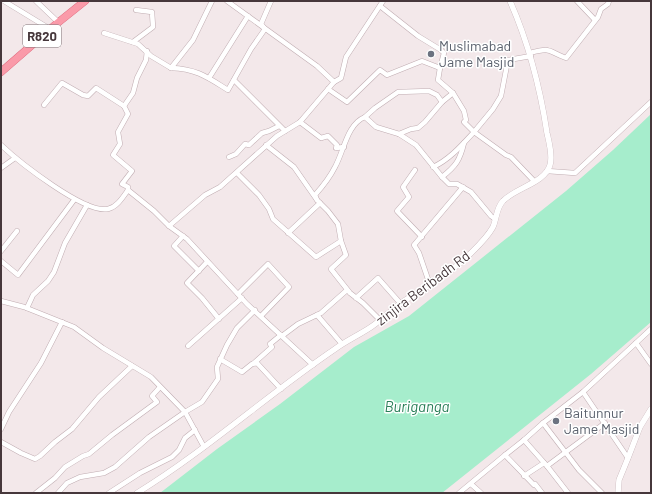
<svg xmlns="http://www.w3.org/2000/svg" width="652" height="494" font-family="Barlow,sans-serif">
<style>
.water{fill:#a6edcc}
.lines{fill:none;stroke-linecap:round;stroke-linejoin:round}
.minor-casing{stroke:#c1adb2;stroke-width:5.5}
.tertiary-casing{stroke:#c1adb2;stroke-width:6}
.primary-casing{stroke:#df6a7e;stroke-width:8}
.minor{stroke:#fff;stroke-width:4.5}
.tertiary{stroke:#fff;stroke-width:5.5}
.primary{stroke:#fa9aa9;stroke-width:7}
.worship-dot{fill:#6b7280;stroke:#fff;stroke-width:1.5}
.labels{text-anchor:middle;stroke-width:3;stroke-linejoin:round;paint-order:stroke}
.shield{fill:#fff;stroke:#7e7376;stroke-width:1}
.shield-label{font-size:13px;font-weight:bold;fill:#46373b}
.worship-label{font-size:14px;fill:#5b616d;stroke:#fff;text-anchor:start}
.street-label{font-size:14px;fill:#46373b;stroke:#fff}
.water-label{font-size:15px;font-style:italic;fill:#2a7f58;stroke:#fff}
</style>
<rect width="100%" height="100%" fill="#f3e8ea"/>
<path class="water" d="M651 114V322L591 374 442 493H160L217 449 280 404 354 347 409 316 566 191 613 150Z"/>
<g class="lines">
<g class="minor-casing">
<g id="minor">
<path d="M4 1 50 29"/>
<path d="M36 1 58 22"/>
<path d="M227 1 317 66 334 82 300 122 277 136 220 187 205 195 169 226 187 239 247 304 313 365"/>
<path d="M577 1 595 20"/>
<path d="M104 33 138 44 151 56 171 68 193 40 212 1"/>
<path d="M133 42 153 27 152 12 136 10"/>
<path d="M530 53C552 47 547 51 566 58L598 17 601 9 608 4 609 1"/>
<path d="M531 56 508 60 501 96 493 109 474 132 506 155 511 157 534 181"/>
<path d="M171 68C197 69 207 77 228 90L251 49 265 29 261 24 271 1"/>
<path d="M209 78 248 16"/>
<path d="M234 80 285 131"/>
<path d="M334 82 341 78 346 57 383 1"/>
<path d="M328 89 347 102 380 70 387 75 422 61 440 68 444 53 441 50 418 36 380 6"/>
<path d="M44 105 62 83 83 95 88 96 96 88 124 106"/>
<path d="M365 117 375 108 398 92 429 91 437 95 442 102"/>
<path d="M300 122 321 138 328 136 337 145 336 148 344 147"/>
<path d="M399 134 411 129 418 128 425 122 442 102 453 93 438 80 440 68"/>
<path d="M464 143C460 160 456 166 442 177L449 184H457L471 192 491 216 495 219"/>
<path d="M1 145C19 162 85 214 108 209 117 207 123 197 128 190L154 211 169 226"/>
<path d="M266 145 294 167 317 200 328 211 338 224 341 241"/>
<path d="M229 157 236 154 245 144 249 145 262 133 269 131 279 126"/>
<path d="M433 167C449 160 462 145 474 132L464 122 466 120 464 111 453 93"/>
<path d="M1 168 15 158"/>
<path d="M415 170 403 187 409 197 397 211 422 237"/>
<path d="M547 171 575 173 651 102"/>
<path d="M237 173 259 195 269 209 273 219 316 257 341 241 346 255 331 269 350 293 363 303 380 320"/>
<path d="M128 190V187L122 184 132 171 113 155 120 144 118 132 128 114 124 106 133 93 137 78 146 60 147 51"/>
<path d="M317 200 315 195C323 186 330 177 335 167 344 151 347 124 365 117L376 127 399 134 416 145 442 177"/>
<path d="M288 233 320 203"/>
<path d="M183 236 174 246 199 271"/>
<path d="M1 251 17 231"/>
<path d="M1 261 18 275 74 200"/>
<path d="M207 262 187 283 202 298 219 319"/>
<path d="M430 285 419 253 414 245 463 187"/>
<path d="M238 294 268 264 289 287 261 316"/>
<path d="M356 298 378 278 401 304"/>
<path d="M1 301 24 307 74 327 103 348 151 377 185 412 204 447"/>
<path d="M27 308 33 295 48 281 54 272 65 243 87 205"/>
<path d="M317 315 342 344"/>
<path d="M282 336 298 324 321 313 347 290"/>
<path d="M636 343 651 364"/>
<path d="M188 346 242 298"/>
<path d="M220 359 242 372 252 364 257 363 281 389"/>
<path d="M254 363 272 347 270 344 281 335"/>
<path d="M583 392 628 458"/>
<path d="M543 423 579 470 602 493"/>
<path d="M1 429 9 412 41 363 62 322"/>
<path d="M524 440 547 466 568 493"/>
<path d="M1 442 21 453 35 459 40 456 55 442 72 429 99 397 132 366"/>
<path d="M505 455 534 485 535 484 542 493"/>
<path d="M547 466 605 423"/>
<path d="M524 476 544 463"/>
<path d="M471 484 481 493"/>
<path d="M36 493 55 478 65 467 83 456 89 454 112 435 157 402 152 396 160 387"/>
<path d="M58 493 67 483 80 477 104 473 115 467 149 437 185 412 202 402 218 379 217 367 227 345 237 328 255 310"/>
<path d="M109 493 140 473 172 457 179 450 185 438 195 430"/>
<path d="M459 493 505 455 524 440 543 423 583 392 651 329"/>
</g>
</g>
<g class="tertiary-casing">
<g id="tertiary">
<path d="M137 493C207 450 267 395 335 349 346 341 359 335 371 327 383 319 392 309 404 301 426 287 449 274 468 256 477 247 487 238 493 227 497 218 496 208 503 201 515 188 545 183 550 165 553 156 549 142 547 133 540 87 529 44 510 1"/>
<path d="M618 493 619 480 628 458 640 427 651 409"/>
</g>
</g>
<g class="primary-casing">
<path id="primary" d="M1 72 55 25 85 1"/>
</g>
<use href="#minor" class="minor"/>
<use href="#tertiary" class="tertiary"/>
<use href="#primary" class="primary"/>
</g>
<g class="worship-dot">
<circle cx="431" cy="54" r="4"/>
<circle cx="556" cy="421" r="4"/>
</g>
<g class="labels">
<rect class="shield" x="23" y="25" width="38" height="22" rx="3"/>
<g class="shield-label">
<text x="42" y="41">R820</text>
</g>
<g class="worship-label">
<text x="439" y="51">Muslimabad<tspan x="439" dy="16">Jame Masjid</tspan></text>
<text x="564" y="418">Baitunnur<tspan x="564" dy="16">Jame Masjid</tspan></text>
</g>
<g class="street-label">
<text transform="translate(423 288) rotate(-37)" y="5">zinjira Beribadh Rd</text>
</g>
<g class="water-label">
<text x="417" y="412">Buriganga</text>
</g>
</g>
<rect width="652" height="494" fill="none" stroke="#46373b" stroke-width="4"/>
</svg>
